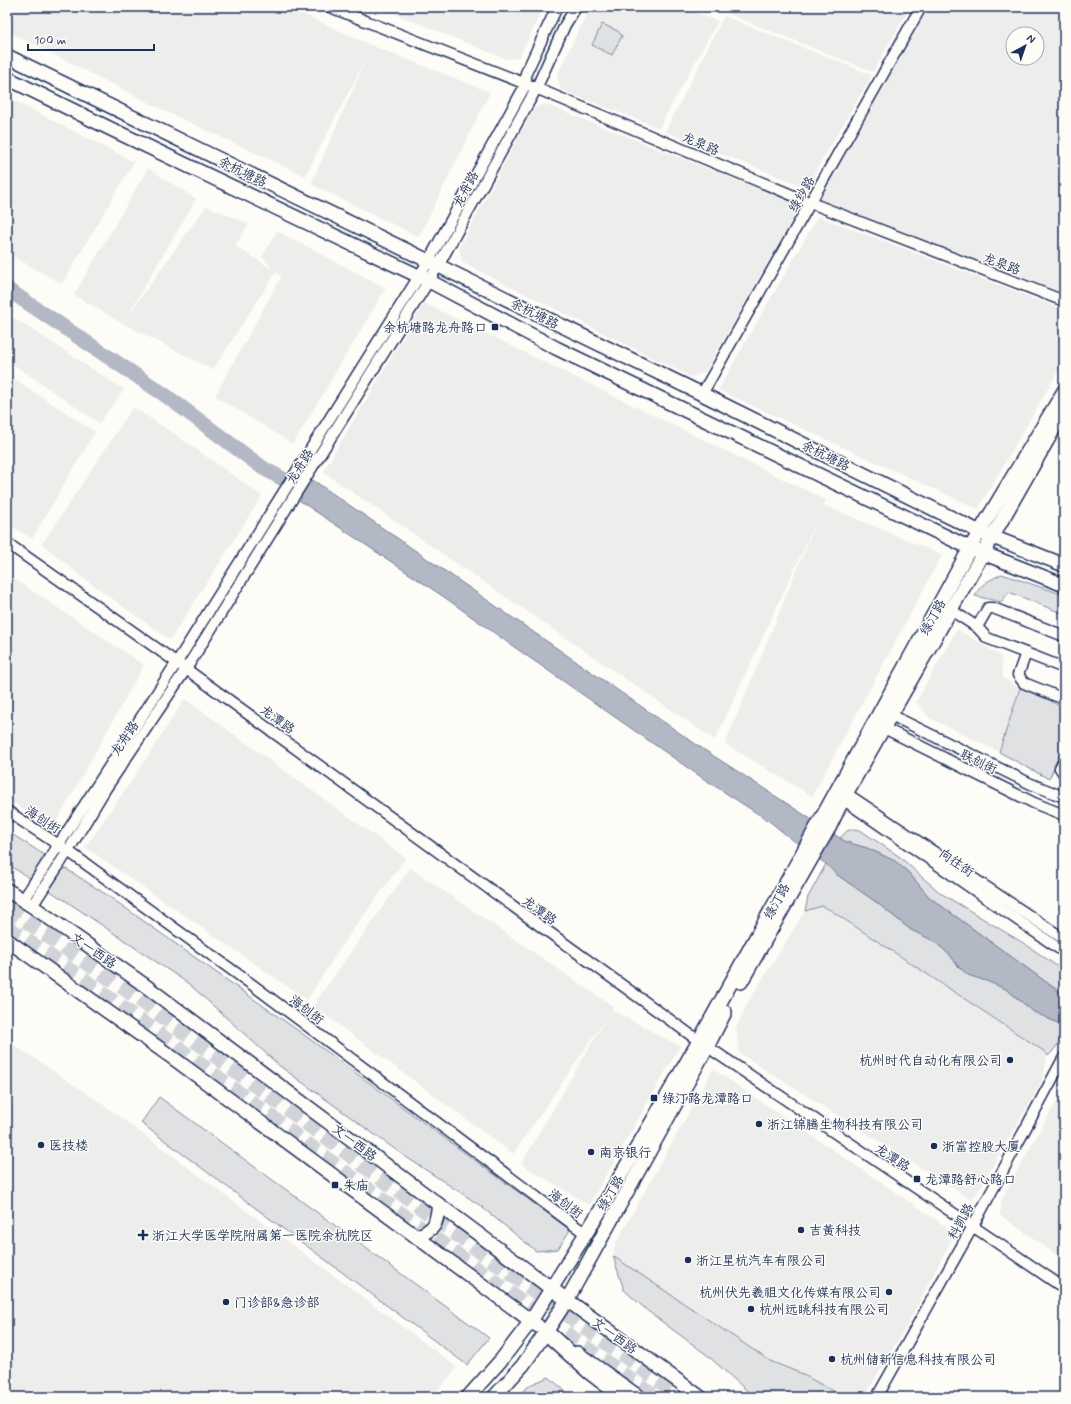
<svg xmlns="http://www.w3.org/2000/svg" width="1071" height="1404" font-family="Mynerve,'LXGW WenKai TC',sans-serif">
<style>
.built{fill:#edeeec;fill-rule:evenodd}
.green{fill:#e0e1e3;stroke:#7e88a0}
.water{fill:#b3b8c5;stroke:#76819c}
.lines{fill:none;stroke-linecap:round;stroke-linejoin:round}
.river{stroke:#b3b8c5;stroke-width:15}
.highway-tunnel{stroke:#d0d3d8;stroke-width:15;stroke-dasharray:15 8;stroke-linecap:butt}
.minor-casing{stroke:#1b2f5e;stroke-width:13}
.major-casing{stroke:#1b2f5e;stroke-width:16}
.highway-casing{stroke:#1b2f5e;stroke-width:18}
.minor{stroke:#fdfcf7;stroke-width:10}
.major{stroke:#fdfcf7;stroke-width:13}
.highway{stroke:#fdfcf7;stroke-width:15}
.poi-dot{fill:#1b2f5e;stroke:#fdfcf7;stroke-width:1.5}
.labels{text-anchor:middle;stroke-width:3;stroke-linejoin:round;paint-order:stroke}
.street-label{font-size:13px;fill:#1b2f5e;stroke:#fdfcf7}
.poi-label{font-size:13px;fill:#1b2f5e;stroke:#fdfcf7;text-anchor:start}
</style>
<rect width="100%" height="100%" fill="#fdfcf7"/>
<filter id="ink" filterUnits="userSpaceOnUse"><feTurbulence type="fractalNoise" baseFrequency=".025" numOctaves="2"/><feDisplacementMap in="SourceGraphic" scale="8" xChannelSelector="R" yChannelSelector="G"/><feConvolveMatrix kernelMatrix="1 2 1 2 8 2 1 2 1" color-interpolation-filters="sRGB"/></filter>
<g filter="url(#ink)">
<g class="built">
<path d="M7 7H287L373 46 490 92 419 237 311 184 368 55 305 176 167 112 7 31Z"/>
<path d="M378 7H544L519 58 506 59Z"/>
<path d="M590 7H685V9L718 21 659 128 561 90 557 75Z"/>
<path d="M711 7H910L873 72Z"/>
<path d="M929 7H1064V293L819 199ZM1013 34H1037V58H1013Z"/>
<path d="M724 16 872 75 810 181 800 185 665 132Z"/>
<path d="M7 97 134 162 62 284 7 253Z"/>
<path d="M545 104 794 203 796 214 705 372 691 377 463 263 459 248 534 108Z"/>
<path d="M148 168 196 199 126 318 206 206 249 224 235 246 274 270 262 257 277 231 386 288 293 444 215 396 281 277 276 272 213 370 122 323 74 295Z"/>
<path d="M818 216 1064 310V361L978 509 718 390Z"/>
<path d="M424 303 826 500 824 505 942 555 812 796 725 744 818 518 715 740 323 472Z"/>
<path d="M7 313 124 390 99 423 7 360Z"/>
<path d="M7 374 95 432 32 539 7 523Z"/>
<path d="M133 407 176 435 262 496 170 640 82 577 42 544Z"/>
<path d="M7 574 144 665 53 828 7 799Z"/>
<path d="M957 629 1001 656 1003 678 1020 688 999 752 930 718 916 702Z"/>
<path d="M185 699 406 858 342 945 307 1000 85 847 132 780Z"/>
<path d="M410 868 614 1007 612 1010 680 1046 589 1205 521 1164 607 1017 513 1154 313 1006Z"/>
<path d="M822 906 1045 1052 1047 1059 1042 1081 977 1193 970 1199 739 1053 736 1028 747 1004 805 911Z"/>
<path d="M7 1040 101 1103 457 1367 433 1397H7Z"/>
<path d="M713 1069 947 1227 952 1239 906 1327 864 1397H754L707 1355 649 1312 624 1290 613 1256 615 1245Z"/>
<path d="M1064 1088V1260L1000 1215 1002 1198Z"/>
</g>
<g class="green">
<path d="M602 24 618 31 622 36 612 55 592 45Z"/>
<path d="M1002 574 1064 595V614L1009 592 1001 602 975 596C981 583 990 580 1002 574Z"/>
<path d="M1020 688 1049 700 1064 709V747L1049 779 999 752Z"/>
<path d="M853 829 860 830 900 857 923 878 942 894 1025 944 1064 971V995L929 897 909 873 895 861 867 848 846 842 840 838 847 831Z"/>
<path d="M7 831 107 895 300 1032 570 1230 558 1249 536 1251 478 1204 403 1155 281 1067 189 984 66 901 7 864Z"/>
<path d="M826 864 836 874 876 902 911 930 934 941 951 956 957 965 968 975 987 981 1006 989 1034 1012 1064 1026C1064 1036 1056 1049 1048 1056L1045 1052 830 910 822 906 805 911 808 897Z"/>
<path d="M159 1097 489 1338 467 1365 141 1123Z"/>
<path d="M613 1256 770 1361 800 1373 844 1397H754L707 1355 649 1312 624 1290Z"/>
<path d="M549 1377 572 1397H515L532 1384Z"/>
</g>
<path class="water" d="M313 480 700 747 846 842 867 848 895 861 909 873 929 897 1064 995V1026L1034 1012 1006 989 986 981 968 975 957 965 951 956 934 941 911 930 876 902 836 874 826 864 790 838 769 821 701 777 507 642 444 597 300 501Z"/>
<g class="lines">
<path class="river" d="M7 289 165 395 263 468 323 501"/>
<g class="highway-tunnel">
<path d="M7 908 125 989 482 1253 681 1397"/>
<path d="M7 927C117 1001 223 1081 330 1161 437 1241 546 1319 655 1397"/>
</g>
<g class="minor-casing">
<g id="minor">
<path d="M330 7 526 84 811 203 1064 301"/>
<path d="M702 394 921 7"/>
<path d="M7 543 186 669 699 1041 1064 1288"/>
<path d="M951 610 977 627 987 638 1064 668"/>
<path d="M977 627 988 608H993L1064 636"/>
<path d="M1026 653 1018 675 1024 683 1064 699"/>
<path d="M891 715 1031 784 1064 797"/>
<path d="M884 728 1034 803 1064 815"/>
<path d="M1064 760 1060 768 1064 774"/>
<path d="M841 790 1064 939"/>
<path d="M838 796 1064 952"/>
<path d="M7 811 68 851 254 986 586 1234"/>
<path d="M23 900 177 662 428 262 526 84V73L557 7"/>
<path d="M32 906 68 851 106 788 186 669 438 266 536 89 565 25 576 7"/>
<path d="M877 1397 973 1226 1064 1057"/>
</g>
</g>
<g class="major-casing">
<g id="major">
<path d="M7 56 702 394 980 532 1064 565"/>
<path d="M7 78 113 130 429 281 556 348 970 548 1064 585"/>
<path d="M7 890 32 906 143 984 552 1289 700 1397"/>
<path d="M7 940 173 1058 538 1326"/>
<path d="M741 982 830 826 843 799 1064 411"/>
<path d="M417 1237C437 1227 435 1226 439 1205"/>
<path d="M577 1353 639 1397"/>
<path d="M468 1397 502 1359 531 1321 600 1211 699 1041 970 548 1064 391"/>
<path d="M494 1397 523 1365 546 1332 567 1300 707 1047 725 1012"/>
</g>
</g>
<g class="highway-casing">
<path id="highway" d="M546 1332 589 1371 623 1397"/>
</g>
<use href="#minor" class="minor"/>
<use href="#major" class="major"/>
<use href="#highway" class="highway"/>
</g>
</g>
<g class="poi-dot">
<rect x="491" y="323" width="8" height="8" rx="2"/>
<circle cx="1010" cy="1060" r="4"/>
<rect x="650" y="1094" width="8" height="8" rx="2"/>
<circle cx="759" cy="1124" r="4"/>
<circle cx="41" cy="1145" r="4"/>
<circle cx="934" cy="1146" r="4"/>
<circle cx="591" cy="1152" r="4"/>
<rect x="913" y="1175" width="8" height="8" rx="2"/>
<rect x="331" y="1181" width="8" height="8" rx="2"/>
<circle cx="801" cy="1230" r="4"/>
<path d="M141 1229h4v4h4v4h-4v4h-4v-4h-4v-4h4z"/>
<circle cx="688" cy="1260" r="4"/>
<circle cx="889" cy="1292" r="4"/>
<circle cx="226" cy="1302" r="4"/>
<circle cx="751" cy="1309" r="4"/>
<circle cx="832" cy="1359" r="4"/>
</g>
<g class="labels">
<g class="street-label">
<text transform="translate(701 143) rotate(23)" y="5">龙泉路</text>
<text transform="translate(243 171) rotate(26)" y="5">余杭塘路</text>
<text transform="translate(465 189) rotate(-62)" y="5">龙舟路</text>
<text transform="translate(801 194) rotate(-60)" y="5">绿纱路</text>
<text transform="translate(1002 263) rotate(21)" y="5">龙泉路</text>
<text transform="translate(535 313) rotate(26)" y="5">余杭塘路</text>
<text transform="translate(826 455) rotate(26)" y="5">余杭塘路</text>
<text transform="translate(299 466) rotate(-58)" y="5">龙舟路</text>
<text transform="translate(932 617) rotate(-61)" y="5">绿汀路</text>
<text transform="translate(278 719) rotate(36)" y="5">龙潭路</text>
<text transform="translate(124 738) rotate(-56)" y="5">龙舟路</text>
<text transform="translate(979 761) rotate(26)" y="5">联创街</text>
<text transform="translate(43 819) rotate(33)" y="5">海创街</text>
<text transform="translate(957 862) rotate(35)" y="5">向往街</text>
<text transform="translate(776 901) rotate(-61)" y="5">绿汀路</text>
<text transform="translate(540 910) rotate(36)" y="5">龙潭路</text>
<text transform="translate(94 950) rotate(35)" y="5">文一西路</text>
<text transform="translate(307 1009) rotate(37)" y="5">海创街</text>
<text transform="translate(355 1142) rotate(37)" y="5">文一西路</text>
<text transform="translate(893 1157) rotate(34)" y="5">龙潭路</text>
<text transform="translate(610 1193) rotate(-60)" y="5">绿汀路</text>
<text transform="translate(566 1203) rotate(37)" y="5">海创街</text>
<text transform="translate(960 1221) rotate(-61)" y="5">科凯路</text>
<text transform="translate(615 1335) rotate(36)" y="5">文一西路</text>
</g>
<g class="poi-label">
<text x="487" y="332" text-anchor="end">余杭塘路龙舟路口</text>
<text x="1002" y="1065" text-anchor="end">杭州时代自动化有限公司</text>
<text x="662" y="1103">绿汀路龙潭路口</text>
<text x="767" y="1129">浙江锦腾生物科技有限公司</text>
<text x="49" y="1150">医技楼</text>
<text x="942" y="1151">浙富控股大厦</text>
<text x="599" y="1157">南京银行</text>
<text x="925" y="1184">龙潭路舒心路口</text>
<text x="343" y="1190">朱庙</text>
<text x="809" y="1235">吉黄科技</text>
<text x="152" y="1240">浙江大学医学院附属第一医院余杭院区</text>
<text x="696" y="1265">浙江星杭汽车有限公司</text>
<text x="881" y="1297" text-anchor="end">杭州伏先羲祖文化传媒有限公司</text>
<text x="234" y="1307">门诊部&amp;急诊部</text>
<text x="759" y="1314">杭州远眺科技有限公司</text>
<text x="840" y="1364">杭州储新信息科技有限公司</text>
</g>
</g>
<rect width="1071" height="1404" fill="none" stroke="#fdfcf7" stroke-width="24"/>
<rect x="12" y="12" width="1047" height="1380" fill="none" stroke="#1b2f5e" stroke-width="1.5" filter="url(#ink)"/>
<g transform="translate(1025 46) rotate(40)"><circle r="19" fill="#fdfcf7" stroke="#a3aaba"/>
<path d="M0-3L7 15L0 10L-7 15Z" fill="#1b2f5e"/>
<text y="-6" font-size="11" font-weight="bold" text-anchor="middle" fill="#1b2f5e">N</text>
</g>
<path d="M28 44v6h126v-6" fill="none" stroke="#1b2f5e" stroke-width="2"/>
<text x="34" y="44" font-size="12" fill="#1b2f5e" stroke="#fdfcf7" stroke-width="3" paint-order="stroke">100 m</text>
</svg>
